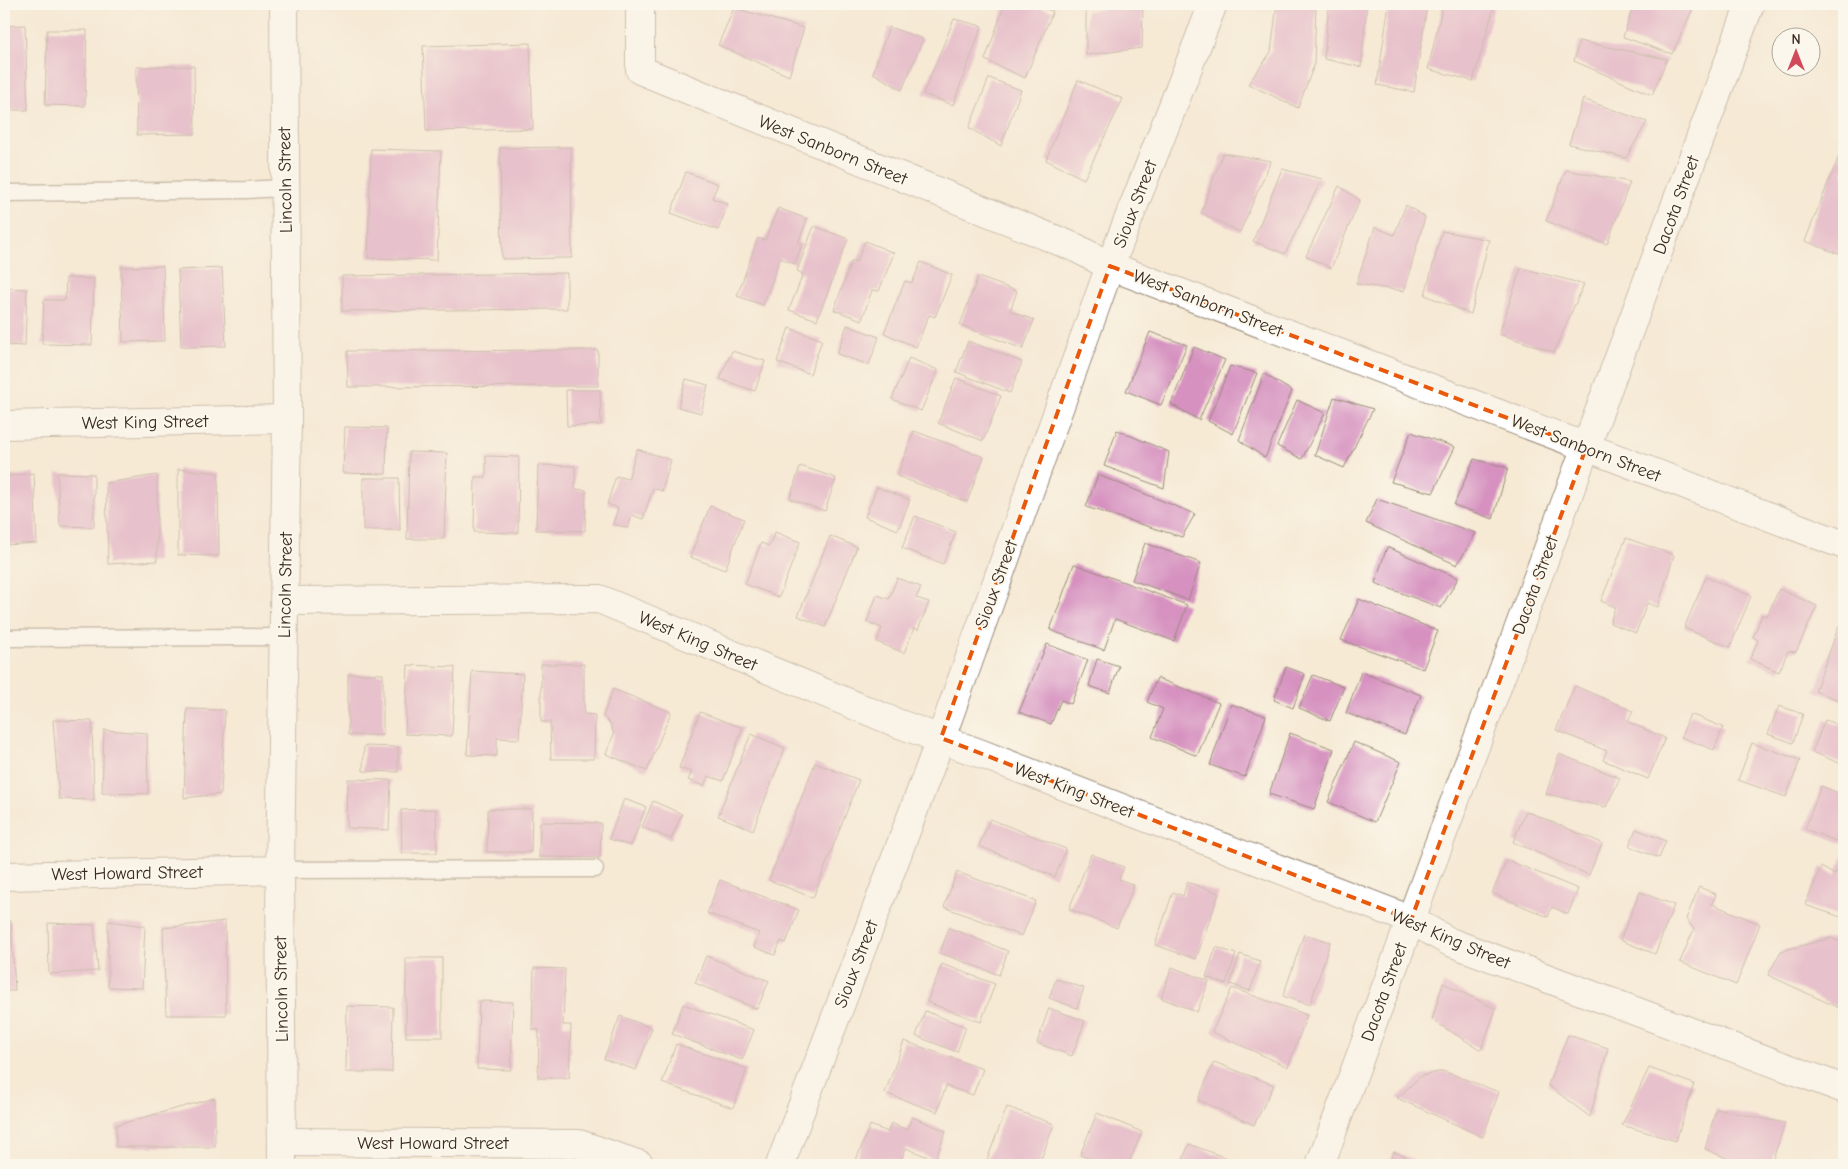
<svg xmlns="http://www.w3.org/2000/svg" width="1848" height="1169" font-family="'Comic Neue',sans-serif">
<style>
.building{fill:#d691c0}
.lines{fill:none;stroke-linecap:round;stroke-linejoin:round}
.service-casing{stroke:#988a7a;stroke-width:19}
.minor-casing{stroke:#988a7a;stroke-width:30}
.tertiary-casing{stroke:#988a7a;stroke-width:30}
.service{stroke:#fff;stroke-width:16}
.minor{stroke:#fff;stroke-width:28}
.tertiary{stroke:#fff;stroke-width:28}
.marked{fill:none;stroke:#e8590c;stroke-width:4;stroke-dasharray:10 6;stroke-linejoin:round}
.labels{text-anchor:middle;stroke-width:4;stroke-linejoin:round;paint-order:stroke}
.street-label{font-size:18px;fill:#3b2a1e;stroke:#fbf7ec}
</style>
<rect width="100%" height="100%" fill="#fbf7ec"/>
<filter id="ink" filterUnits="userSpaceOnUse"><feTurbulence type="fractalNoise" baseFrequency=".02" numOctaves="2"/><feDisplacementMap in="SourceGraphic" scale="10" xChannelSelector="R" yChannelSelector="G"/><feConvolveMatrix kernelMatrix="1 2 1 2 8 2 1 2 1" color-interpolation-filters="sRGB"/></filter>
<filter id="wash" filterUnits="userSpaceOnUse"><feTurbulence type="fractalNoise" baseFrequency=".0096" numOctaves="4" result="noise"/><feDisplacementMap in="SourceGraphic" scale="20" xChannelSelector="R" yChannelSelector="G"/><feGaussianBlur stdDeviation="1.12" result="paint"/><feColorMatrix in="noise" values="0 0 0 0 0 0 0 0 0 0 0 0 0 0 0 0 0 1.4 0 .05"/><feComposite in="paint" operator="in"/></filter>
<g filter="url(#wash)">
<rect width="100%" height="100%" fill="#f6ead5"/>
<g id="blocks">
<g class="building">
<path d="M1005 4H1027L1053 11 1025 78 985 60Z"/>
<path d="M1133 4H1143L1142 48 1086 55V11Z"/>
<path d="M1277 4H1316L1314 65 1298 108 1248 84 1271 52Z"/>
<path d="M1329 4H1367L1361 67 1324 59Z"/>
<path d="M1389 4H1416L1427 6 1414 92 1377 85Z"/>
<path d="M1443 4H1495L1473 81 1428 69Z"/>
<path d="M1634 4H1681L1694 6 1672 54 1623 37Z"/>
<path d="M734 8 804 28 789 76 718 45Z"/>
<path d="M954 19 982 26 953 105 923 94Z"/>
<path d="M25 25 28 110H4V26Z"/>
<path d="M889 27 923 39 902 90 873 73Z"/>
<path d="M47 30H87L85 106 45 105Z"/>
<path d="M1579 41 1667 59 1652 95 1574 61Z"/>
<path d="M530 43 533 129 426 131 423 46Z"/>
<path d="M194 66 195 134 137 135 136 67Z"/>
<path d="M989 78 1021 90 1001 146 969 128Z"/>
<path d="M1078 80 1123 99 1084 179 1046 160Z"/>
<path d="M1583 99 1647 122 1626 158 1569 144Z"/>
<path d="M1844 143V256L1805 241Z"/>
<path d="M571 147 572 258 502 259 500 148Z"/>
<path d="M371 149 441 151 437 260 368 258Z"/>
<path d="M1223 153 1271 161 1240 232 1201 213Z"/>
<path d="M1282 169 1322 179 1285 254 1253 241Z"/>
<path d="M1566 170 1630 182 1607 244 1546 221Z"/>
<path d="M686 172 718 184 712 198 728 204 718 230 671 213Z"/>
<path d="M1339 186 1360 200 1331 268 1306 256Z"/>
<path d="M1406 205 1425 217 1404 291 1356 284 1375 227 1394 235Z"/>
<path d="M778 208 807 219 798 243 802 244 795 264 780 258 763 305 737 296 758 238 765 240Z"/>
<path d="M814 226 848 239 817 320 789 310 803 274 797 271Z"/>
<path d="M1442 231 1489 240 1471 314 1425 295Z"/>
<path d="M865 241 894 253 879 291 872 290 862 320 834 310 851 262 857 261Z"/>
<path d="M921 262 952 275 935 317 929 315 916 347 884 333 905 281 912 283Z"/>
<path d="M163 266 165 341 123 342 121 267Z"/>
<path d="M222 268 226 346 181 347 178 270Z"/>
<path d="M1521 268 1584 284 1554 352 1499 334Z"/>
<path d="M567 273V309L342 311V276Z"/>
<path d="M978 277 1017 291 1010 311 1034 320 1023 349 960 325Z"/>
<path d="M66 278 94 279 92 345 42 344 44 300H65Z"/>
<path d="M4 288 27 289 25 346 4 345Z"/>
<path d="M847 325 879 337 869 365 837 354Z"/>
<path d="M789 328 822 340 810 374 777 362Z"/>
<path d="M1150 332 1187 345 1161 405 1126 391Z"/>
<path d="M968 341 1022 362 1010 393 956 372Z"/>
<path d="M1194 347 1225 360 1199 420 1171 404Z"/>
<path d="M598 350V386L348 387 347 351Z"/>
<path d="M732 351 765 361 755 391 720 379Z"/>
<path d="M909 358 938 370 921 411 892 399Z"/>
<path d="M1230 366 1257 373 1233 434 1208 421Z"/>
<path d="M1264 374 1292 391 1265 458 1239 440Z"/>
<path d="M956 378 1001 396 983 441 938 423Z"/>
<path d="M686 379 708 385 701 413 678 407Z"/>
<path d="M566 390H600L601 425 567 426Z"/>
<path d="M1334 397 1373 409 1344 468 1315 455Z"/>
<path d="M1297 400 1325 413 1302 459 1277 446Z"/>
<path d="M345 427 387 428 386 474 343 473Z"/>
<path d="M1117 430 1169 452 1164 488 1104 466Z"/>
<path d="M914 431 984 457 967 502 897 476Z"/>
<path d="M1411 432 1455 447 1433 493 1391 482Z"/>
<path d="M637 449 671 460 662 491 653 488 643 519 632 515 628 528 613 524 618 508 607 504 616 476 628 479Z"/>
<path d="M409 452 447 453 444 539H407Z"/>
<path d="M486 456 519 457 518 533 474 532 475 477H486Z"/>
<path d="M1474 459 1508 468 1493 519 1454 505Z"/>
<path d="M538 465 575 466V489L586 490 585 531 536 530Z"/>
<path d="M800 466 836 478 825 511 790 499Z"/>
<path d="M178 469 218 473 219 556 178 555Z"/>
<path d="M34 473 37 543 4 545V477Z"/>
<path d="M57 473 94 474V527L60 526Z"/>
<path d="M157 475V561L108 564 106 483Z"/>
<path d="M1098 475 1195 514 1182 537 1086 507Z"/>
<path d="M363 478H399L400 530H363Z"/>
<path d="M877 487 910 500 898 530 865 517Z"/>
<path d="M1377 499 1476 533 1457 565 1366 523Z"/>
<path d="M710 506 744 519 725 570 690 557Z"/>
<path d="M915 516 956 532 943 564 902 548Z"/>
<path d="M775 532 800 542 779 597 745 584 761 543 769 546Z"/>
<path d="M830 536 857 547 825 627 798 616Z"/>
<path d="M1626 538 1674 555 1658 607 1647 603 1636 633 1610 623 1615 607 1601 601Z"/>
<path d="M1145 543 1201 563 1188 600 1132 580Z"/>
<path d="M1387 547 1458 578 1441 608 1375 583Z"/>
<path d="M1074 564 1187 605 1174 641 1115 619 1104 650 1050 630Z"/>
<path d="M1706 577 1751 596 1730 647 1684 628Z"/>
<path d="M897 578 921 587 916 598 929 602 918 630 914 628 904 653 877 642 882 628 867 622 877 595 889 599Z"/>
<path d="M1779 589 1817 606 1796 652 1788 651 1779 672 1750 659 1758 640 1753 637 1762 615 1767 616Z"/>
<path d="M1359 599 1438 631 1423 669 1341 640Z"/>
<path d="M1839 626 1844 628V702L1815 691Z"/>
<path d="M1047 644 1088 660 1071 704 1061 700 1051 724 1019 712Z"/>
<path d="M1097 659 1119 666 1110 693 1089 686Z"/>
<path d="M541 664H584V714L595 715 594 759H551L550 722H541Z"/>
<path d="M408 665 455 667 452 736 405 734Z"/>
<path d="M1286 667 1305 674 1293 708 1274 700Z"/>
<path d="M472 671 523 674 519 739 497 738V756L467 755Z"/>
<path d="M1361 672 1421 695 1405 735 1346 713Z"/>
<rect x="348" y="674" width="35" height="61"/>
<path d="M1313 675 1344 687 1330 721 1299 708Z"/>
<path d="M1157 678 1219 703 1197 756 1152 737 1163 709 1147 702Z"/>
<path d="M1575 686 1633 711 1628 722 1665 738 1648 779 1603 760 1607 751 1556 730Z"/>
<path d="M613 689 671 712 647 771 606 754 614 734 610 723 603 716Z"/>
<path d="M1231 704 1266 716 1245 777 1210 765Z"/>
<path d="M1779 706 1803 714 1793 743 1768 734Z"/>
<path d="M187 709 225 710 221 794 184 798Z"/>
<path d="M700 712 743 728 723 781 708 776 704 786 688 780 692 772 679 768Z"/>
<path d="M1690 714 1723 727 1714 750 1681 737Z"/>
<path d="M53 720 92 721 94 800 59 799Z"/>
<path d="M1825 720 1844 727V765L1812 752Z"/>
<path d="M104 730 147 733 148 794 102 793Z"/>
<path d="M1290 733 1334 749 1314 809 1269 794Z"/>
<path d="M751 734 785 748 753 830 718 816Z"/>
<path d="M1354 742 1401 762 1375 822 1328 802Z"/>
<path d="M1752 743 1800 760 1786 797 1738 780Z"/>
<path d="M364 746 398 747V772L363 771Z"/>
<path d="M1559 754 1620 778 1606 807 1546 794Z"/>
<path d="M815 763 859 780 813 898 769 880Z"/>
<path d="M348 779 391 780 389 830 347 828Z"/>
<path d="M1821 786 1844 795V844L1805 829Z"/>
<path d="M624 799 646 807 631 846 609 839Z"/>
<path d="M653 801 682 814 671 839 642 827Z"/>
<path d="M436 809 437 853H402L401 810Z"/>
<path d="M488 809H532L531 852H487Z"/>
<path d="M1526 811 1602 843 1589 875 1513 842Z"/>
<path d="M990 819 1066 849 1055 877 979 846Z"/>
<path d="M540 822 601 823 600 858 539 857Z"/>
<path d="M1636 829 1666 841 1659 858 1629 846Z"/>
<path d="M1091 854 1124 867 1119 879 1134 885 1117 928 1069 909Z"/>
<path d="M1844 854V918L1805 905 1821 867 1835 875Z"/>
<path d="M1507 860 1578 889 1568 914 1552 907 1548 917 1492 893Z"/>
<path d="M957 872 1036 901 1022 936 944 907Z"/>
<path d="M720 880 799 910 786 943 781 941 775 955 754 947 759 933 707 913Z"/>
<path d="M1187 882 1219 893 1196 959 1155 945 1173 892 1183 896Z"/>
<path d="M1699 887 1716 894 1712 904 1760 924 1736 985 1680 962 1694 929 1686 919Z"/>
<path d="M1640 892 1674 905 1655 954 1620 940Z"/>
<path d="M4 921H11L15 991H4Z"/>
<path d="M108 921 145 926 142 988 108 987Z"/>
<path d="M225 921 226 1015H166L163 928Z"/>
<path d="M48 923 94 925 98 971 49 974Z"/>
<path d="M949 928 1008 951 999 975 940 953Z"/>
<path d="M1304 934 1330 942 1310 1005 1283 996Z"/>
<path d="M1831 938 1844 944V1003L1841 1009 1768 975 1781 951Z"/>
<path d="M1216 947 1236 954 1226 984 1206 977Z"/>
<path d="M1240 954 1260 961 1250 991 1230 984Z"/>
<path d="M706 956 769 981 757 1009 695 983Z"/>
<rect x="406" y="958" width="36" height="79"/>
<path d="M942 964 995 984 981 1022 927 1002Z"/>
<path d="M1172 967 1209 981 1197 1012 1161 998Z"/>
<path d="M534 968 565 969 563 1025H571L569 1078H538L539 1030 532 1029Z"/>
<path d="M1056 979 1084 988 1077 1008 1049 998Z"/>
<path d="M1443 983 1496 1009 1481 1050 1432 1020Z"/>
<path d="M1232 988 1307 1015 1288 1067 1212 1032Z"/>
<path d="M479 1001 513 1002 511 1070 477 1069Z"/>
<path d="M683 1004 754 1030 742 1060 672 1034Z"/>
<path d="M347 1006 393 1007 392 1072H346Z"/>
<path d="M1049 1008 1085 1021 1072 1056 1037 1043Z"/>
<path d="M925 1011 966 1027 957 1052 916 1036Z"/>
<path d="M620 1016 652 1028 636 1070 604 1059Z"/>
<path d="M1568 1035 1608 1048 1590 1117 1548 1085Z"/>
<path d="M904 1041 983 1069 973 1095 946 1086 937 1112 885 1093Z"/>
<path d="M676 1044 747 1069 733 1108 662 1083Z"/>
<path d="M1214 1062 1274 1085 1254 1125 1198 1100Z"/>
<path d="M1649 1068 1694 1084 1676 1141 1622 1125Z"/>
<path d="M1443 1071 1499 1092 1483 1137 1397 1098 1421 1076Z"/>
<path d="M215 1098V1147H116V1125Z"/>
<path d="M1007 1107 1054 1124 1039 1165H1000L987 1160Z"/>
<path d="M1716 1109 1785 1123 1771 1165H1743L1705 1149Z"/>
<path d="M1097 1113 1142 1132 1128 1165H1106L1080 1155Z"/>
<path d="M912 1117 946 1131 935 1160 906 1148 899 1165H868L856 1160 870 1125 888 1132 891 1123 907 1130Z"/>
<path d="M1189 1144 1243 1164V1165H1181Z"/>
<path d="M1394 1152 1428 1165H1388Z"/>
</g>
</g>
</g>
<g filter="url(#ink)">
<use href="#blocks" fill-opacity="0" stroke="#988a7a" stroke-width="1"/>
<g class="lines">
<g class="service-casing">
<g id="service">
<path d="M4 193 245 190 284 188"/>
<path d="M4 638 284 637"/>
<path d="M280 870 595 869"/>
</g>
</g>
<g class="minor-casing">
<g id="minor">
<path d="M640 4V70L1076 248 1110 266 1844 545"/>
<path d="M4 425 287 419"/>
<path d="M285 601 599 599 897 723 979 753 1411 920 1450 942 1844 1089"/>
<path d="M4 876 280 870"/>
<path d="M283 1142 579 1144 640 1165"/>
<path d="M282 1165 280 870 287 419 284 4"/>
<path d="M1320 1165 1750 4"/>
</g>
</g>
<g class="tertiary-casing">
<path id="tertiary" d="M780 1165 941 738 1110 266 1213 4"/>
</g>
<use href="#service" class="service"/>
<use href="#minor" class="minor"/>
<use href="#tertiary" class="tertiary"/>
</g>
</g>
<path d="M0 0H1848V1169H0ZM1110 266 1586 448 1411 920 941 738Z" fill="#f6ead5" fill-opacity=".55" fill-rule="evenodd"/>
<path class="marked" d="M1110 266 1586 448 1411 920 941 738Z"/>
<g class="labels">
<g class="street-label">
<text transform="translate(833 150) rotate(22)" y="6">West Sanborn Street</text>
<text transform="translate(285 180) rotate(-91)" y="6">Lincoln Street</text>
<text transform="translate(1135 204) rotate(-69)" y="6">Sioux Street</text>
<text transform="translate(1676 205) rotate(-70)" y="6">Dacota Street</text>
<text transform="translate(1208 303) rotate(21)" y="6">West Sanborn Street</text>
<text transform="translate(145 422) rotate(-1)" y="6">West King Street</text>
<text transform="translate(1586 448) rotate(21)" y="6">West Sanborn Street</text>
<text transform="translate(996 584) rotate(-70)" y="6">Sioux Street</text>
<text transform="translate(285 585) rotate(-89)" y="6">Lincoln Street</text>
<text transform="translate(1535 585) rotate(-70)" y="6">Dacota Street</text>
<text transform="translate(698 641) rotate(23)" y="6">West King Street</text>
<text transform="translate(1074 790) rotate(21)" y="6">West King Street</text>
<text transform="translate(127 873) rotate(-1)" y="6">West Howard Street</text>
<text transform="translate(1451 939) rotate(23)" y="6">West King Street</text>
<text transform="translate(856 964) rotate(-69)" y="6">Sioux Street</text>
<text transform="translate(281 989) rotate(-91)" y="6">Lincoln Street</text>
<text transform="translate(1384 992) rotate(-70)" y="6">Dacota Street</text>
<text x="433" y="1149">West Howard Street</text>
</g>
</g>
<rect width="1848" height="1169" fill="none" stroke="#fbf7ec" stroke-width="20"/>
<g transform="translate(1796 52)"><circle r="24" fill="#fbf7ec" stroke="#aea59a"/>
<path d="M0-4L9 19L0 12L-9 19Z" fill="#d1495b"/>
<text y="-8" font-size="14" font-weight="bold" text-anchor="middle" fill="#3b2a1e">N</text>
</g>
</svg>
